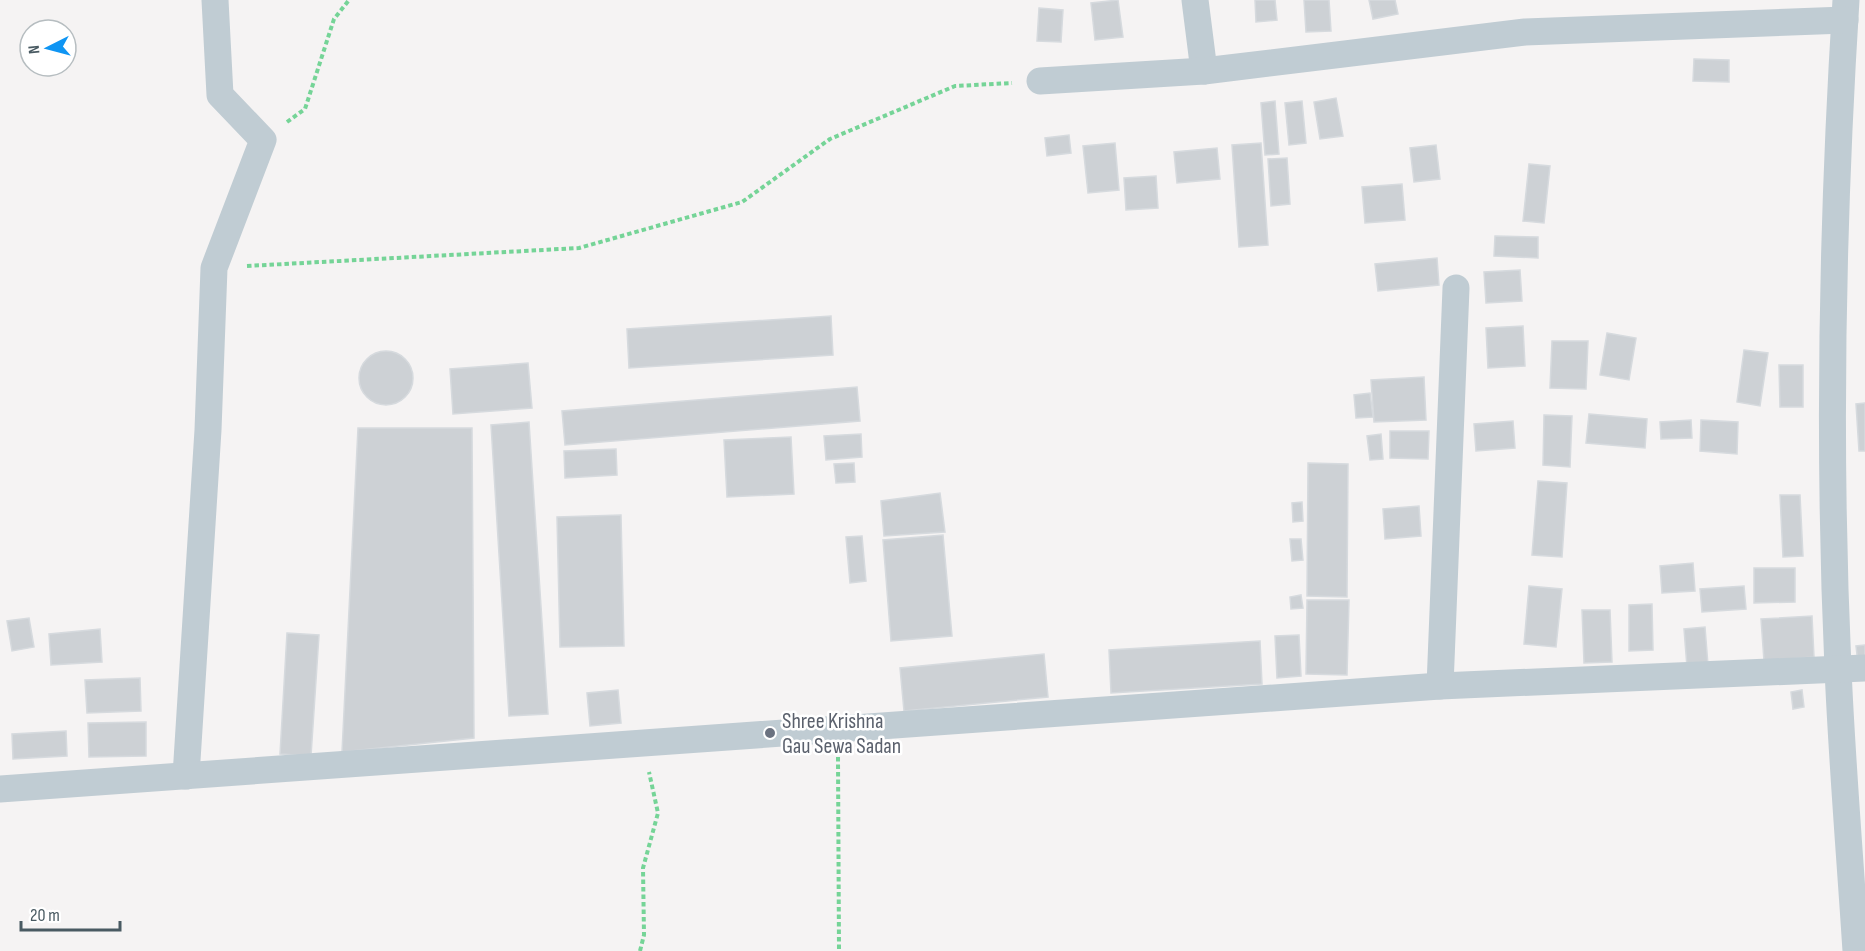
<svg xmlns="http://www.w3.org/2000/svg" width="1865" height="951" font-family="'Sofia Sans Condensed',sans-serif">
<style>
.building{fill:#cdd1d5;stroke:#d6dade;stroke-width:1.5}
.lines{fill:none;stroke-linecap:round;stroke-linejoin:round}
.path{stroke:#75d497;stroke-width:4;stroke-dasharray:4.5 3;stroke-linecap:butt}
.minor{stroke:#c0ccd3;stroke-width:27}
.worship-dot{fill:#6b7280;stroke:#fff;stroke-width:2}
.labels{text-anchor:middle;stroke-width:5;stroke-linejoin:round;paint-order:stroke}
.worship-label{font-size:22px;fill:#5b616d;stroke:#fff;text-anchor:start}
</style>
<rect width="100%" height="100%" fill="#f5f3f3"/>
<g class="building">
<path d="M1118 0 1123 37 1095 40 1091 3Z"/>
<path d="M1255 0H1275L1277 20 1256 22Z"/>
<path d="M1304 0H1329L1331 31 1306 32Z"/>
<path d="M1369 0H1395L1398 14 1373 19Z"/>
<path d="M1039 8 1063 10 1061 42 1037 41Z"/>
<path d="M1694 59 1729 60V82L1693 81Z"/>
<path d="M1336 98 1343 136 1320 139 1314 102Z"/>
<path d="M1275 101 1279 154 1265 155 1261 103Z"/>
<path d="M1302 101 1306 143 1289 145 1285 103Z"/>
<path d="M1069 135 1071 153 1047 156 1045 138Z"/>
<path d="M1115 143 1119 190 1088 193 1083 146Z"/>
<path d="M1261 143 1268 245 1239 247 1232 145Z"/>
<path d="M1436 145 1440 179 1414 182 1410 148Z"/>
<path d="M1217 148 1220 179 1177 183 1174 152Z"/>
<path d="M1287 158 1290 204 1271 206 1268 159Z"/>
<path d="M1529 164 1550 166 1544 223 1523 221Z"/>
<path d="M1156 176 1158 208 1126 210 1124 178Z"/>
<path d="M1402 184 1405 220 1365 223 1362 187Z"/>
<path d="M1495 236 1538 237V258L1494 256Z"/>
<path d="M1437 258 1439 285 1378 291 1375 264Z"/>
<path d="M1520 270 1522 301 1486 303 1484 272Z"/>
<path d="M831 316 833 355 629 368 627 329Z"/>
<path d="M1523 326 1525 366 1488 368 1486 328Z"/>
<path d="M1607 333 1636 338 1629 380 1600 375Z"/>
<path d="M1552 341H1588L1586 389 1550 388Z"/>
<path d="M1744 350 1768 353 1760 406 1737 402Z"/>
<circle cx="386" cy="378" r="27"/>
<path d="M528 363 532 408 453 414 450 369Z"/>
<path d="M1779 365H1803V407H1780Z"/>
<path d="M1424 377 1426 420 1374 422 1371 380Z"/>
<path d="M857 387 860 421 565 445 562 411Z"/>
<path d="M1370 393 1373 417 1356 418 1354 395Z"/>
<path d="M1865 403V451H1859L1856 404Z"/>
<path d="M1589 414 1647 419 1645 448 1586 443Z"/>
<path d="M1544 415 1572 416 1570 467 1543 465Z"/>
<path d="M1691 420 1692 438 1661 439 1660 422Z"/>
<path d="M1701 420 1738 422 1737 454 1700 451Z"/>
<path d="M1513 421 1515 448 1476 451 1474 424Z"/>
<path d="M529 422 548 714 509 716 491 425Z"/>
<path d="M358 428H472L474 738 342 752Z"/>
<path d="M1390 431H1429L1428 459 1390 458Z"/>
<path d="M861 434 862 457 826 460 824 436Z"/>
<path d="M1381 434 1383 459 1370 460 1367 436Z"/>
<path d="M791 437 794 494 727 497 724 440Z"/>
<path d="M616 449 617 475 565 478 564 451Z"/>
<path d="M854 463 855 482 836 483 834 464Z"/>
<path d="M1308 463 1348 464 1347 597 1307 596Z"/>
<path d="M1538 481 1567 483 1562 557 1532 555Z"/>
<path d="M940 493 945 532 884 536 881 501Z"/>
<path d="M1780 495H1800L1803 556 1783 557Z"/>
<path d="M1302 502 1303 521 1293 522 1292 503Z"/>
<path d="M1419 506 1421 536 1385 539 1383 509Z"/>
<path d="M621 515 624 646 560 647 557 517Z"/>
<path d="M943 535 952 636 891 641 883 540Z"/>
<path d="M862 536 866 581 850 583 846 537Z"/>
<path d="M1290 539H1301L1303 560 1292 561Z"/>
<path d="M1693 563 1695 591 1662 593 1660 566Z"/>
<path d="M1754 568H1795V602L1754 603Z"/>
<path d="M1529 586 1562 589 1556 647 1524 644Z"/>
<path d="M1744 586 1746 609 1702 612 1700 589Z"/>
<path d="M1301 595 1303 608 1291 609 1290 597Z"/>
<path d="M1307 600H1349L1347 675 1306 674Z"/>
<path d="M1652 604 1653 650 1629 651V605Z"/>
<path d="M1582 610H1610L1612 662 1584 663Z"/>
<path d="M1812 616 1814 657 1764 661 1761 619Z"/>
<path d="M29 618 34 647 12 651 7 621Z"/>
<path d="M1705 627 1708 665 1687 667 1684 629Z"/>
<path d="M100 629 102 662 51 665 49 634Z"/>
<path d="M287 633 319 635 311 756 280 754Z"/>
<path d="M1299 635 1301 676 1277 678 1275 636Z"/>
<path d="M1260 641 1262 684 1111 693 1109 650Z"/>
<path d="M1865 645V663L1858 664 1856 646Z"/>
<path d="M1044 654 1048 697 904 711 900 668Z"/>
<path d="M140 678 141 711 87 713 85 680Z"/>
<path d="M618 690 621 723 590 726 587 693Z"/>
<path d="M1802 690 1804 707 1793 709 1791 692Z"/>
<path d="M146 722V756L89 757 88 723Z"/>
<path d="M66 731 67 756 13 759 12 734Z"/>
</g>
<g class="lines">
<g class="path">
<path d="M287 122 305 109 334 19 349 0"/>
<path d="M247 266 579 248 742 202 830 139 955 86 1012 83"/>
<path d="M838 757 839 951"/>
<path d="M640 951 644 935 643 868 658 813 649 772"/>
</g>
<g class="minor">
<path d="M1195 0 1204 71"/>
<path d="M1846 0C1832 222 1828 447 1838 669 1842 763 1850 857 1856 951"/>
<path d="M1040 81 1204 71 1525 32 1845 20"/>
<path d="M1440 686 1456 288"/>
<path d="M186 776 208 430 214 268 263 140 220 95 215 0"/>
<path d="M0 789 1440 686 1865 668"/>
</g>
</g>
<circle class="worship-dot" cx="770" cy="733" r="6"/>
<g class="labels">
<g class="worship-label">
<text x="782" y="728">Shree Krishna<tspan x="782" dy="25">Gau Sewa Sadan</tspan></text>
</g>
</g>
<g transform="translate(48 48) rotate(264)"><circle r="28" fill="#ffffff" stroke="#b6bdc0" stroke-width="1.5"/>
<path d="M0-4.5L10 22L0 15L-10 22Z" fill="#0f95f3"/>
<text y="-9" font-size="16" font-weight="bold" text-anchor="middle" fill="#495a62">N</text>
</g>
<path d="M21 921v9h99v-9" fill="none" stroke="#495a62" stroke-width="3"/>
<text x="30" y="921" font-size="18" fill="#495a62" stroke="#ffffff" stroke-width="4.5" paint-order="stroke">20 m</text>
</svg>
